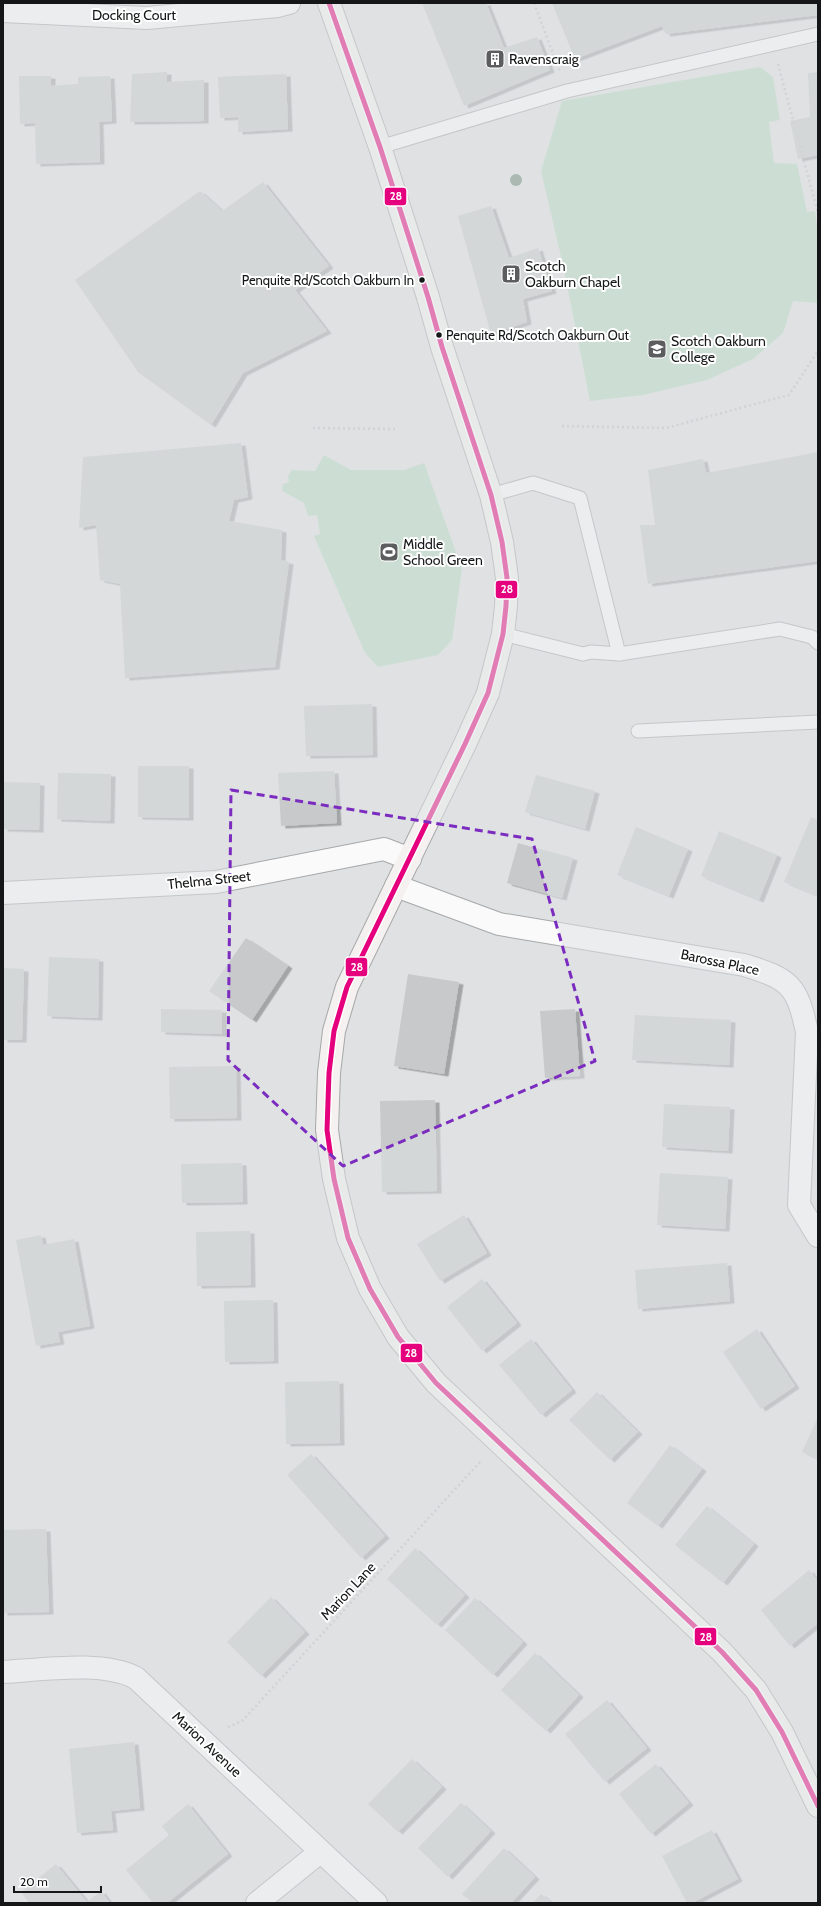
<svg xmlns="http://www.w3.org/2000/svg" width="821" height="1906" font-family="Cabin,sans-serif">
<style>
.green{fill:#b7dac1}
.building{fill:#c8c9cb;filter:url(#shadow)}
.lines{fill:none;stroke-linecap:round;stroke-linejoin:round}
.lane-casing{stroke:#a6a8a9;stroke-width:15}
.street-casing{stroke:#a6a8a9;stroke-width:24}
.secondary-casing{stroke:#a6a8a9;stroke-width:24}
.path{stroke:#c0c1c2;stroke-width:2.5;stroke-dasharray:2 3;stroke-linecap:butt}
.lane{stroke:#fafafb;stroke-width:13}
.street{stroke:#fafafb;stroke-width:22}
.secondary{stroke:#f4f1f0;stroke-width:22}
.bus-1-casing{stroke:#fff;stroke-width:8}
.bus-1{stroke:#e5007d;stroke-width:5}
.tree{fill:#708779}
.marked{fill:none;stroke:#7b2cbf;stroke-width:3;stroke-dasharray:8 5;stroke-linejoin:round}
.bus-dot{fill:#151617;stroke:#fff;stroke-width:1.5}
.labels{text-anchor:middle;stroke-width:4;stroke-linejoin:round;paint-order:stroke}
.bus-label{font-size:13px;fill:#151617;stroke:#fff;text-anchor:end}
.street-label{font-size:14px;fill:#151617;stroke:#fff}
.poi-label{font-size:14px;fill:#151617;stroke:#fff;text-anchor:start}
.line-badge{stroke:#fff;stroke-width:1.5}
.badge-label{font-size:11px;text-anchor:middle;font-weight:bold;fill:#fff}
</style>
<defs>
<filter id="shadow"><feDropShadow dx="4.5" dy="2.5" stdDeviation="0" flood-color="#0004"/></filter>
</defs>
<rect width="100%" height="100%" fill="#dfe1e3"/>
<g class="green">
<path d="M760 67 773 77 780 120 769 122 774 163 797 164 807 212 815 211 818 233V303L793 301 783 333 753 359 707 380 643 395 590 401 563 265 541 171 562 101Z"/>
<path d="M324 455 351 470H404L424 463 462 569 452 640 438 655 378 667 365 653 314 536 320 534 317 515 308 516 304 503 282 491 283 484 289 482 288 476 292 470 315 471Z"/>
</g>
<g class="building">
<path d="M422 3H486L504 48 537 37 550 70 464 106Z"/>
<path d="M552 3H818V15L666 34 662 26 575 59Z"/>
<path d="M167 72V82L204 80V121L130 122 132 74Z"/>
<path d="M818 72V155L798 159 790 121 810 117 808 73Z"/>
<path d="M286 74 288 129 238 132V117L220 118 218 77Z"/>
<path d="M19 76H51V86L78 84V77L110 76 112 121 99 122 100 162 36 164 35 123 20 124Z"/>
<path d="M263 182 329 266 295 290 327 331 243 373 211 425 138 372 75 280 200 191 222 211Z"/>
<path d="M491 206 509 258 538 248 552 291 523 299 527 322 491 334 458 216Z"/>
<path d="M241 443 248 497 234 500 229 521 282 530 281 560 289 562 275 667 125 678 120 584 100 580 96 525 79 528 83 457Z"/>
<path d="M818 452V561L648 584 640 525H655L648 470 703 459 706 473Z"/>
<path d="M372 704 373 755 306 756 304 706Z"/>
<path d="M138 766H189V818L138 817Z"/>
<path d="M334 771 337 823 281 826 278 773Z"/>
<path d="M58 773 111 774 110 821 57 819Z"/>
<path d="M536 775 595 791 585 829 525 812Z"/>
<path d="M3 782 40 783 39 830 3 829Z"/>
<path d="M811 817 818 820V896L784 882Z"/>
<path d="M636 827 688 849 669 896 617 875Z"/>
<path d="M719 831 777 855 759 900 701 876Z"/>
<path d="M518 843 573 858 562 898 507 883Z"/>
<path d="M246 938 288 966 252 1020 209 991Z"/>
<path d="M49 957 99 959 98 1018 47 1016Z"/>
<path d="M3 968 24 969 22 1040H3Z"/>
<path d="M408 974 459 982 444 1074 394 1066Z"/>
<path d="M161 1009 222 1010V1034L161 1032Z"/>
<path d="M575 1009 580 1076 545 1078 540 1011Z"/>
<path d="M635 1015 731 1020 729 1065 632 1060Z"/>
<path d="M236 1066 237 1118 170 1119 169 1067Z"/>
<path d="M435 1100 437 1191 382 1192 380 1101Z"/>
<path d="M664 1104 730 1107 728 1151 662 1147Z"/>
<path d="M242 1163 243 1202 182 1203 181 1164Z"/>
<path d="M660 1173 728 1177 725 1229 657 1225Z"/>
<path d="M464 1215 487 1253 440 1281 417 1244Z"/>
<path d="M250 1231 251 1285 197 1286 196 1232Z"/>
<path d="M41 1235 43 1245 74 1239 90 1326 58 1332 60 1342 36 1346 16 1240Z"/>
<path d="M727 1263 730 1301 638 1309 635 1270Z"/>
<path d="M482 1279 517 1323 482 1351 447 1307Z"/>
<path d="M273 1300 274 1361 225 1362 224 1301Z"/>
<path d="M757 1329 795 1386 761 1409 723 1352Z"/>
<path d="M531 1339 572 1390 541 1415 499 1365Z"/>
<path d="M339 1381 340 1443 286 1444 285 1382Z"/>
<path d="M597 1392 638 1432 610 1460 569 1420Z"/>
<path d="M818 1417V1459L802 1452Z"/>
<path d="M670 1445 702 1469 658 1526 627 1503Z"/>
<path d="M311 1454 385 1536 361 1558 287 1475Z"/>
<path d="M707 1506 754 1544 723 1583 675 1545Z"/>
<path d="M46 1529 49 1612 3 1613V1530Z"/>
<path d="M415 1548 465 1595 437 1625 387 1579Z"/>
<path d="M809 1570 818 1581V1623L790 1646 761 1610Z"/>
<path d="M271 1597 305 1632 261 1676 227 1642Z"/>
<path d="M475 1598 523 1642 493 1675 445 1630Z"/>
<path d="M535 1653 579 1695 546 1731 501 1690Z"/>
<path d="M607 1700 647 1748 605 1782 565 1734Z"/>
<path d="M134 1742 140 1808 111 1811 113 1830 77 1833 69 1749Z"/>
<path d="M412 1759 442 1787 398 1832 368 1804Z"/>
<path d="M656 1764 689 1803 651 1834 619 1794Z"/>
<path d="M461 1803 491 1831 448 1877 418 1848Z"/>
<path d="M188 1804 228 1854 167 1903H153L126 1870 169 1835 162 1826Z"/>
<path d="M712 1830 738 1879 692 1903H687L662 1856Z"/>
<path d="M504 1848 535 1877 511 1903H473L462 1894Z"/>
<path d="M56 1864 87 1902 101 1891 110 1903H29L21 1892Z"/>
<path d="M541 1894 552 1903H533Z"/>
</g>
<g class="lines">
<g class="lane-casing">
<g id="lane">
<path d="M380 147 567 91 818 34"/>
<path d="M491 495 533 483 580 498 619 654 780 629 812 637 818 643"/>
<path d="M503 634 583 654 591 652 619 654"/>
<path d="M638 731 818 722"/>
</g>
</g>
<g class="street-casing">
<g id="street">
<path d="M3 11 147 18 278 6 289 3"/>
<path d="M396 886 499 924 744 965C790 979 797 985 807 1032L799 1205 818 1236"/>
<path d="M3 893 216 882 384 849 410 859"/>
<path d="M3 1672C41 1670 103 1660 136 1678L376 1903"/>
<path d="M257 1903 320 1852"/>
</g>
</g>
<g class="secondary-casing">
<path id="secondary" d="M329 3 380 147 428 297 442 347 491 495 502 542 507 578 506 606 503 634 488 693 465 744 347 987 334 1031 329 1073 327 1130 334 1179 348 1238 370 1289 398 1337 436 1383 722 1652 756 1690 782 1732 818 1806"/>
</g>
<g class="path">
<path d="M534 3 560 72"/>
<path d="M778 64 818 213"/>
<path d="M562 426 666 428 789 395 818 351"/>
<path d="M313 428 395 429"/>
<path d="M228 1727 242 1721 481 1461"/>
</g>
<use href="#lane" class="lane"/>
<use href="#street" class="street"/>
<use href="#secondary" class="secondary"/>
<g class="bus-1-casing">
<path id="bus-1" d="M329 3 380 147 428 297 442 347 491 495 502 542 507 578 506 606 503 634 488 693 465 744 347 987 334 1031 329 1073 327 1130 334 1179 348 1238 370 1289 398 1337 436 1383 722 1652 756 1690 782 1732 818 1806"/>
</g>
<use href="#bus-1" class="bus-1"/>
</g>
<circle class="tree" cx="516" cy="180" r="6"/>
<path d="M0 0H821V1906H0ZM231 790 532 839 595 1061 343 1166 228 1060Z" fill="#dfe1e3" fill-opacity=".55" fill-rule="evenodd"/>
<path class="marked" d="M231 790 532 839 595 1061 343 1166 228 1060Z"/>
<defs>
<g id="building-square" transform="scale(1)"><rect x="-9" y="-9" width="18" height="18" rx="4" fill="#5c5d5e" stroke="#fff"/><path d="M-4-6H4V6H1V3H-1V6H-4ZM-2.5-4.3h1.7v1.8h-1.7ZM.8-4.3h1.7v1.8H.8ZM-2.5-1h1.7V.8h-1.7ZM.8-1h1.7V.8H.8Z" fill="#fff"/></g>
<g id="school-square" transform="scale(1)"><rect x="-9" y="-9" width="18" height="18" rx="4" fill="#5c5d5e" stroke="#fff"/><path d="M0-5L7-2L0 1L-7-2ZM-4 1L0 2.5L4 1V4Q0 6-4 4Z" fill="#fff"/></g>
<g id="stadium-square" transform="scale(1)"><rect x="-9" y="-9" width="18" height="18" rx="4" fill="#5c5d5e" stroke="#fff"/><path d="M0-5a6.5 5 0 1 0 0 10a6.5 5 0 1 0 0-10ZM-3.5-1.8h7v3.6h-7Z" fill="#fff"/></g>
</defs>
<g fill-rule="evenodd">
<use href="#building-square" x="495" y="59"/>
<use href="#building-square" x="511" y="274"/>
<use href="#school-square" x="657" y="349"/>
<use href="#stadium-square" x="389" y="552"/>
</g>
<g class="bus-dot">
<circle cx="422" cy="280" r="3.5"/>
<circle cx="439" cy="335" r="3.5"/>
</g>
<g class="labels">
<g class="bus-label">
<text x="414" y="285">Penquite Rd/Scotch Oakburn In</text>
<text x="446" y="340" text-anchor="start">Penquite Rd/Scotch Oakburn Out</text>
</g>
<g class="street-label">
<text x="134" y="20">Docking Court</text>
<text transform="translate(209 880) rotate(-6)" y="5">Thelma Street</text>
<text transform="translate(720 962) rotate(12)" y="5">Barossa Place</text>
<text transform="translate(348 1591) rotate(-47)" y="5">Marion Lane</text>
<text transform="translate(207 1744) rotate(43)" y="5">Marion Avenue</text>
</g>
<g class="poi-label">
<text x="509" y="64">Ravenscraig</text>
<text x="525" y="271">Scotch<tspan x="525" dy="16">Oakburn Chapel</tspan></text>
<text x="671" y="346">Scotch Oakburn<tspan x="671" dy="16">College</tspan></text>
<text x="403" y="549">Middle<tspan x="403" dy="16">School Green</tspan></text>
</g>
</g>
<g class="line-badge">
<rect x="384" y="187" width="23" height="19" rx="4" fill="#e5007d"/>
<rect x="495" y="580" width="23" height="19" rx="4" fill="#e5007d"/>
<rect x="345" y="957" width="23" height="20" rx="4" fill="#e5007d"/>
<rect x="400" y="1343" width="23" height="20" rx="4" fill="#e5007d"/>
<rect x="694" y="1627" width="23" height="19" rx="4" fill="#e5007d"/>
</g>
<g class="badge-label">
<text x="396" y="200">28</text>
<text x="507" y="593">28</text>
<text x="357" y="971">28</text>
<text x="411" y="1357">28</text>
<text x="706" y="1641">28</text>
</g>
<rect width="821" height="1906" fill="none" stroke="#151617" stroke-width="8"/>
<path d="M14 1886v6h87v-6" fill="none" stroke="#151617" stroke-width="2"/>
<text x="20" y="1886" font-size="12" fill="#151617" stroke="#ffffff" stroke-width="3" paint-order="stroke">20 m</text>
</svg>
